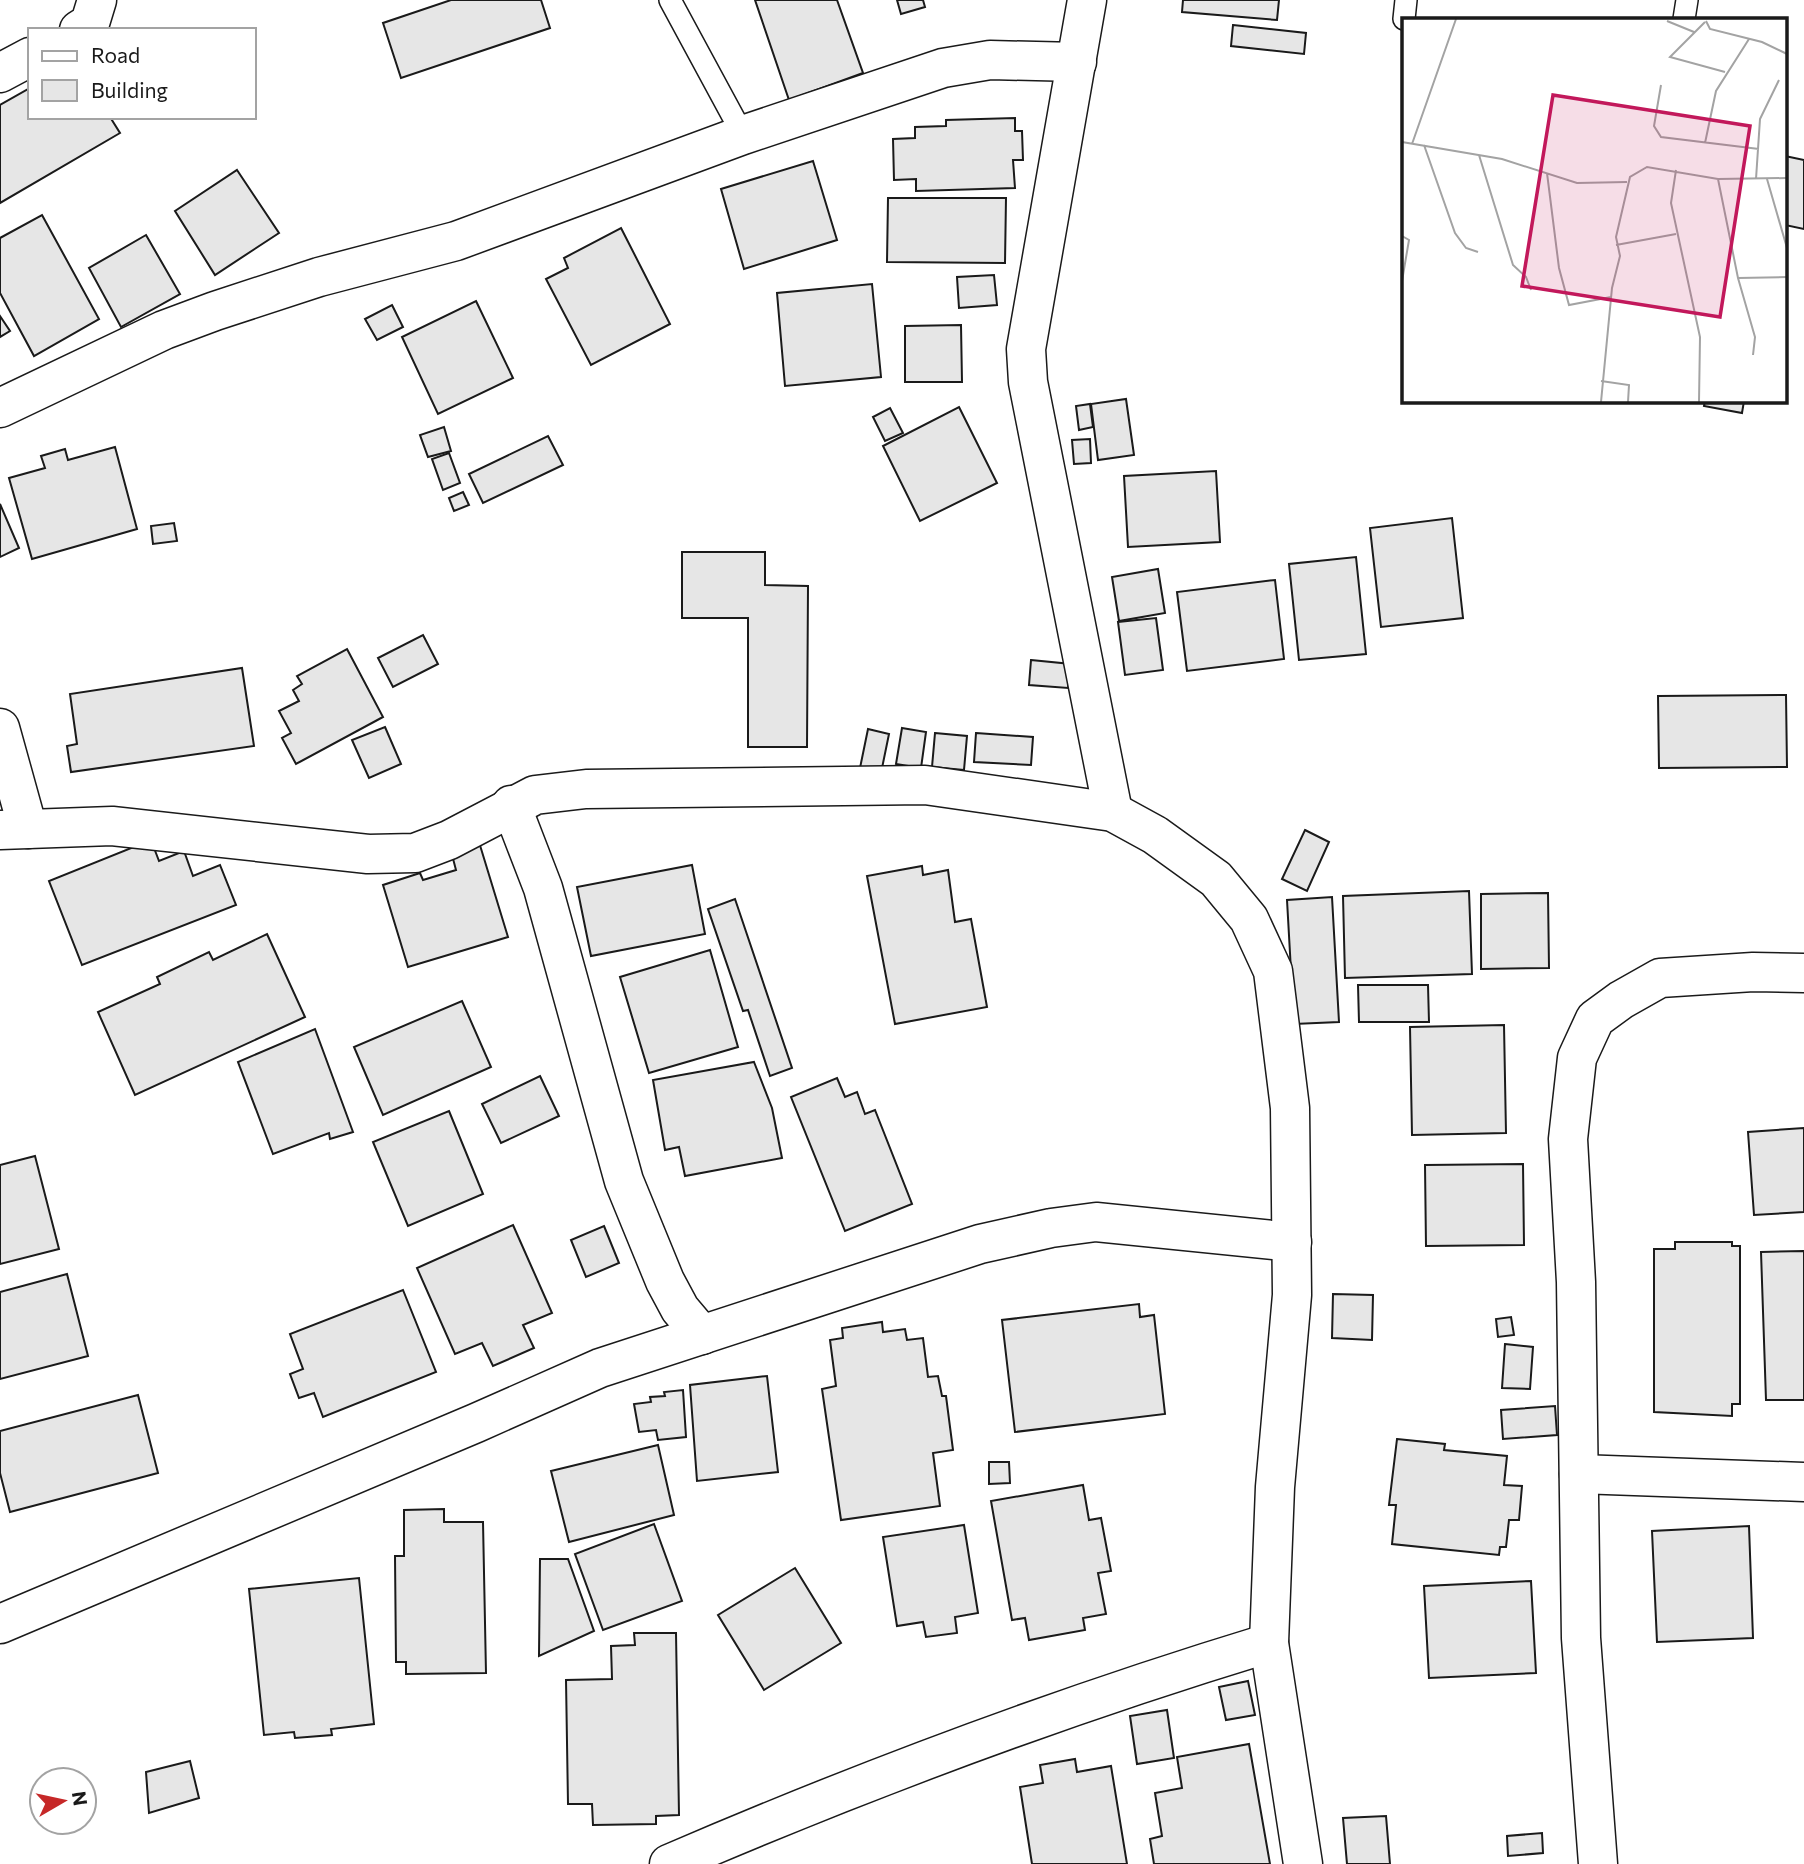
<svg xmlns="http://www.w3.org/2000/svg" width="1804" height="1864" font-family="Commissioner,sans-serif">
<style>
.building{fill:#e6e6e6;stroke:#1a1a1a;stroke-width:2}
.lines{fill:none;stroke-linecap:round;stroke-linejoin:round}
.lane-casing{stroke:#1a1a1a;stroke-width:24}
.street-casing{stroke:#1a1a1a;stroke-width:41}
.lane{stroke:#fff;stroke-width:21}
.street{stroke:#fff;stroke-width:38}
.inset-road{fill:none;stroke:#a3a3a3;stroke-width:2}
.view{fill:#c2185b;fill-opacity:0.15;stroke:#c2185b;stroke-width:3.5}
.inset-edge{fill:none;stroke:#1a1a1a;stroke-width:3.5}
</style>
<rect width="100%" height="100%" fill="#fff"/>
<g class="building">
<path d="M451 0H541L550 28 401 78 383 23Z"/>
<path d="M755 0H837L863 73 789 100Z"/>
<path d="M897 0H923L925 7 901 14Z"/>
<path d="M1183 0H1279L1277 20 1182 12Z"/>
<path d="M1233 25 1306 33 1304 54 1231 46Z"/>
<path d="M30 88V117H110L120 133 0 203V105Z"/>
<path d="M1015 118V131H1022L1023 160H1013L1015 188 916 191V179L894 180 893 139 915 138V127L946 126V120Z"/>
<path d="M1785 156 1804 160V229L1785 225Z"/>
<path d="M813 161 837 240 744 269 721 189Z"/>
<path d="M237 170 279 233 215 275 175 211Z"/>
<path d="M888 198H1006L1005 263 887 262Z"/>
<path d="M42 215 99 319 34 356 0 293V238Z"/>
<path d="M621 228 670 324 591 365 546 279 568 268 564 258Z"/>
<path d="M146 235 180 294 121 327 89 268Z"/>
<path d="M994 275 997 305 959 308 957 277Z"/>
<path d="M872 284 881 377 785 386 777 293Z"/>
<path d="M476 301 513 378 438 414 402 337Z"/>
<path d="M392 305 403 327 377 340 365 319Z"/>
<path d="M0 316 10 331 0 337Z"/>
<path d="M961 325 962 382H905V326Z"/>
<path d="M1126 399 1134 455 1098 460 1091 404Z"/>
<path d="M1705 401H1744L1742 413 1704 406Z"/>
<path d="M1090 404 1093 427 1079 430 1076 406Z"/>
<path d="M959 407 997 483 920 521 883 446Z"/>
<path d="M890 408 903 433 885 441 873 417Z"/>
<path d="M444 427 451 451 428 457 420 435Z"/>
<path d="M548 436 563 465 483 503 469 474Z"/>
<path d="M1090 439 1091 463 1074 464 1072 440Z"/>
<path d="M115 447 137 529 32 559 9 478 45 468 41 456 65 449 68 460Z"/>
<path d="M449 453 460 483 443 490 432 459Z"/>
<path d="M1216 471 1220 542 1128 547 1124 476Z"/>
<path d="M463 492 469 505 454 511 449 498Z"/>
<path d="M0 504 19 548 0 557Z"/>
<path d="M1452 518 1463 618 1381 627 1370 528Z"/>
<path d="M174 523 177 541 153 544 151 526Z"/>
<path d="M682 552H765V585L808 586 807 747H748V618H682Z"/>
<path d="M1356 557 1366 654 1299 660 1289 564Z"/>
<path d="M1158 569 1165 613 1119 621 1112 577Z"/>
<path d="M1275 580 1284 659 1187 671 1177 592Z"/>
<path d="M1156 618 1163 670 1125 675 1118 622Z"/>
<path d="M423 635 438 664 393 687 378 658Z"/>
<path d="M347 649 383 717 296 764 282 738 291 733 279 711 299 701 293 690 302 684 297 676Z"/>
<path d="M1031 660 1071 664 1068 688 1029 685Z"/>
<path d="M242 668 254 746 71 772 67 746 77 744 70 694Z"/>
<path d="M1786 695 1787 767 1659 768 1658 696Z"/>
<path d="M385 727 401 764 369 778 352 740Z"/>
<path d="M902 728 926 732 921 768 896 764Z"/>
<path d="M868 729 889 734 881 773 860 768Z"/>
<path d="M935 733 967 736 964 770 932 767Z"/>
<path d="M976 733 1033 737 1031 765 974 762Z"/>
<path d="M1305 830 1329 842 1307 891 1282 879Z"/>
<path d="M151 840 159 861 184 851 193 876 220 865 236 905 82 965 49 881Z"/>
<path d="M479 842 508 937 408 967 383 885 420 873 423 880 456 870 451 851Z"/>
<path d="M692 865 705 934 591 956 577 887Z"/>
<path d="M922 866 923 875 948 870 955 922 971 919 987 1007 895 1024 867 876Z"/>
<path d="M1469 891 1472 974 1345 978 1343 896Z"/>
<path d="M1548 893 1549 968 1481 969V894Z"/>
<path d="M1332 897 1339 1022 1294 1024 1287 900Z"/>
<path d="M735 899 792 1068 770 1076 748 1010 743 1011 708 909Z"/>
<path d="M267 934 305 1017 135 1095 98 1012 160 984 157 977 209 952 213 960Z"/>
<path d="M710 950 738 1047 649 1073 620 977Z"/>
<path d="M1358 985H1428L1429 1022H1359Z"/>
<path d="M462 1001 491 1067 383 1115 354 1047Z"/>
<path d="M1504 1025 1506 1133 1412 1135 1410 1027Z"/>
<path d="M315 1029 353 1132 330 1139 329 1133 273 1154 238 1062Z"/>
<path d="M754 1062 772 1108 782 1158 685 1176 679 1147 665 1150 653 1080Z"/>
<path d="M540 1076 559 1116 501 1143 482 1104Z"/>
<path d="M837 1078 845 1097 857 1092 865 1114 875 1110 912 1204 845 1231 791 1097Z"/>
<path d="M449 1111 483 1194 408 1226 373 1142Z"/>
<path d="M1804 1128V1212L1754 1215 1748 1132Z"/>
<path d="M35 1156 59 1249 0 1264V1165Z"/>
<path d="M1523 1164 1524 1245 1426 1246 1425 1165Z"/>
<path d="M513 1225 552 1313 523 1325 534 1348 493 1366 482 1343 455 1354 417 1268Z"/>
<path d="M604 1226 619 1263 586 1277 571 1240Z"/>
<path d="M1675 1242H1732V1246H1740V1404H1732V1416L1654 1412V1249H1675Z"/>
<path d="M1804 1251V1400H1766L1761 1252Z"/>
<path d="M67 1274 88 1356 0 1379V1292Z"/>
<path d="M403 1290 436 1372 323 1417 314 1393 299 1398 290 1374 303 1369 290 1334Z"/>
<path d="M1333 1294 1373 1295 1372 1340 1332 1338Z"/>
<path d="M1139 1304 1140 1317 1154 1315 1165 1414 1015 1432 1002 1320Z"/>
<path d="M1511 1317 1514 1335 1498 1337 1496 1319Z"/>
<path d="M882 1322 883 1332 905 1329 907 1340 923 1338 928 1377 938 1376 942 1396H946L953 1450 933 1453 940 1506 841 1520 822 1389 836 1386 830 1340 843 1338 842 1328Z"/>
<path d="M1505 1344 1533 1347 1530 1389 1502 1388Z"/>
<path d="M767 1376 778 1472 697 1481 690 1385Z"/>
<path d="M683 1390 686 1437 658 1440 656 1430 639 1432 634 1404 651 1402 650 1397 665 1396 664 1392Z"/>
<path d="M138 1395 158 1473 10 1512 0 1473V1431Z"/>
<path d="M1555 1406 1557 1435 1503 1439 1501 1410Z"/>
<path d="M1397 1439 1445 1444 1444 1450 1507 1456 1504 1485 1522 1486 1519 1520H1509L1506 1547H1500L1499 1555 1392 1544 1396 1505H1389Z"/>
<path d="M658 1445 674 1515 569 1542 551 1471Z"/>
<path d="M989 1462H1009L1010 1483 989 1484Z"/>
<path d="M1083 1485 1089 1520 1101 1518 1111 1571 1098 1573 1106 1614 1083 1618 1085 1630 1029 1640 1025 1618 1012 1620 991 1501Z"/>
<path d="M444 1509V1522H483L486 1673 406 1674V1662H396L395 1556H404V1510Z"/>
<path d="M654 1524 682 1601 603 1630 575 1554Z"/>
<path d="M964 1525 978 1613 955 1617 957 1633 926 1637 923 1622 897 1626 883 1537Z"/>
<path d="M1749 1526 1753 1638 1657 1642 1652 1531Z"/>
<path d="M540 1559H568L594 1631 539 1656Z"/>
<path d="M795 1568 841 1643 764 1690 718 1615Z"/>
<path d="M359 1578 374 1724 331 1729 332 1735 295 1738 294 1732 264 1735 249 1589Z"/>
<path d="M1531 1581 1536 1673 1429 1678 1424 1586Z"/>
<path d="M634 1633H676L679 1815 656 1816V1824L593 1825 592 1804H568L566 1680 612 1679 611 1646 635 1645Z"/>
<path d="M1248 1681 1255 1715 1226 1720 1219 1687Z"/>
<path d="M1167 1710 1174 1758 1137 1764 1130 1716Z"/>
<path d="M1249 1744 1270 1864H1154L1150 1839 1162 1836 1155 1793 1182 1788 1177 1757Z"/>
<path d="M1075 1759 1077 1772 1111 1766 1127 1864H1032L1020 1787 1043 1783 1040 1765Z"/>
<path d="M190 1761 199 1798 149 1813 146 1772Z"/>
<path d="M1386 1816 1390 1864H1347L1343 1818Z"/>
<path d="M1542 1833 1543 1853 1508 1856 1507 1836Z"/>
</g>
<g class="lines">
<g class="lane-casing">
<g id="lane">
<path d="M670 0 743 135"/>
<path d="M1404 19 1406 0"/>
<path d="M1684 19 1687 0"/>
</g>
</g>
<g class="street-casing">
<g id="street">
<path d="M1087 0 1026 349 1028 382 1113 812"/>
<path d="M79 30 90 23 97 0"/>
<path d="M0 73 30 57"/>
<path d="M0 408 164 330 215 311 319 277 456 241 743 135 943 68 990 60 1077 62"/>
<path d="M0 728 28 829"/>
<path d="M511 805 543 888 624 1181 665 1281 680 1309 702 1335"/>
<path d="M0 830 112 826 368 854 415 853 449 840 535 795 586 789 925 785 1113 812 1155 835 1216 879 1249 919 1273 971 1290 1108 1292 1295 1275 1487 1269 1643 1303 1864"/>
<path d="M1579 1474 1804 1482"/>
<path d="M0 1624 476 1423 600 1368 980 1244 1051 1228 1096 1222 1292 1242"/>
<path d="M669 1864C864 1780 1065 1705 1269 1643"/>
<path d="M1598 1864 1581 1638 1576 1282 1568 1139 1577 1058 1595 1019 1621 1000 1660 978 1753 972 1804 973"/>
</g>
</g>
<use href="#lane" class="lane"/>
<use href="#street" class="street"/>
</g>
<g transform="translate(1402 18)">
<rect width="385" height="385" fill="#fff"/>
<path class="inset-road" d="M265 3 292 14M304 3 308 11 360 24 385 36M303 4 268 39 323 54M259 67 252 108 259 119 357 131M0 124 100 141 175 165 225 164M303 125 314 73 347 21M10 126 54 1M22 127 53 215 64 230 76 234M77 137 111 247 124 259 129 272M274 152 269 185 298 319 297 384M145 155 157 250 167 287 209 279M316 161 336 260 353 319 351 337M354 161 358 101 377 62M365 161 385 230M0 218 7 222 0 263M214 227 274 216M336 260 385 259M199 363 227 367 226 384M199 384 210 270 218 238 214 219 228 159 245 149 316 161 385 160"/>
<path class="view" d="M151 77 348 108 318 299 120 268Z"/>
<rect width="385" height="385" class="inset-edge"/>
</g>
<rect x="28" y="28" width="228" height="91" fill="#ffffff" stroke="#a3a3a3" stroke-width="2"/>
<rect x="42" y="51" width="35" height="10" fill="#ffffff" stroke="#a3a3a3" stroke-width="2"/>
<text x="91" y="63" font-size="21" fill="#1a1a1a">Road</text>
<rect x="42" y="80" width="35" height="21" fill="#e6e6e6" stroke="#a3a3a3" stroke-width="2"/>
<text x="91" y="98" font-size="21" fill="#1a1a1a">Building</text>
<g transform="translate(63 1801) rotate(81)"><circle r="33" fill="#ffffff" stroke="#a3a3a3" stroke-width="2"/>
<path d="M0-5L12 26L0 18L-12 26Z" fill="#c62828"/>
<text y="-10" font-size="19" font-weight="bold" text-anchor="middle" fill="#1a1a1a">N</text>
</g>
</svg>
